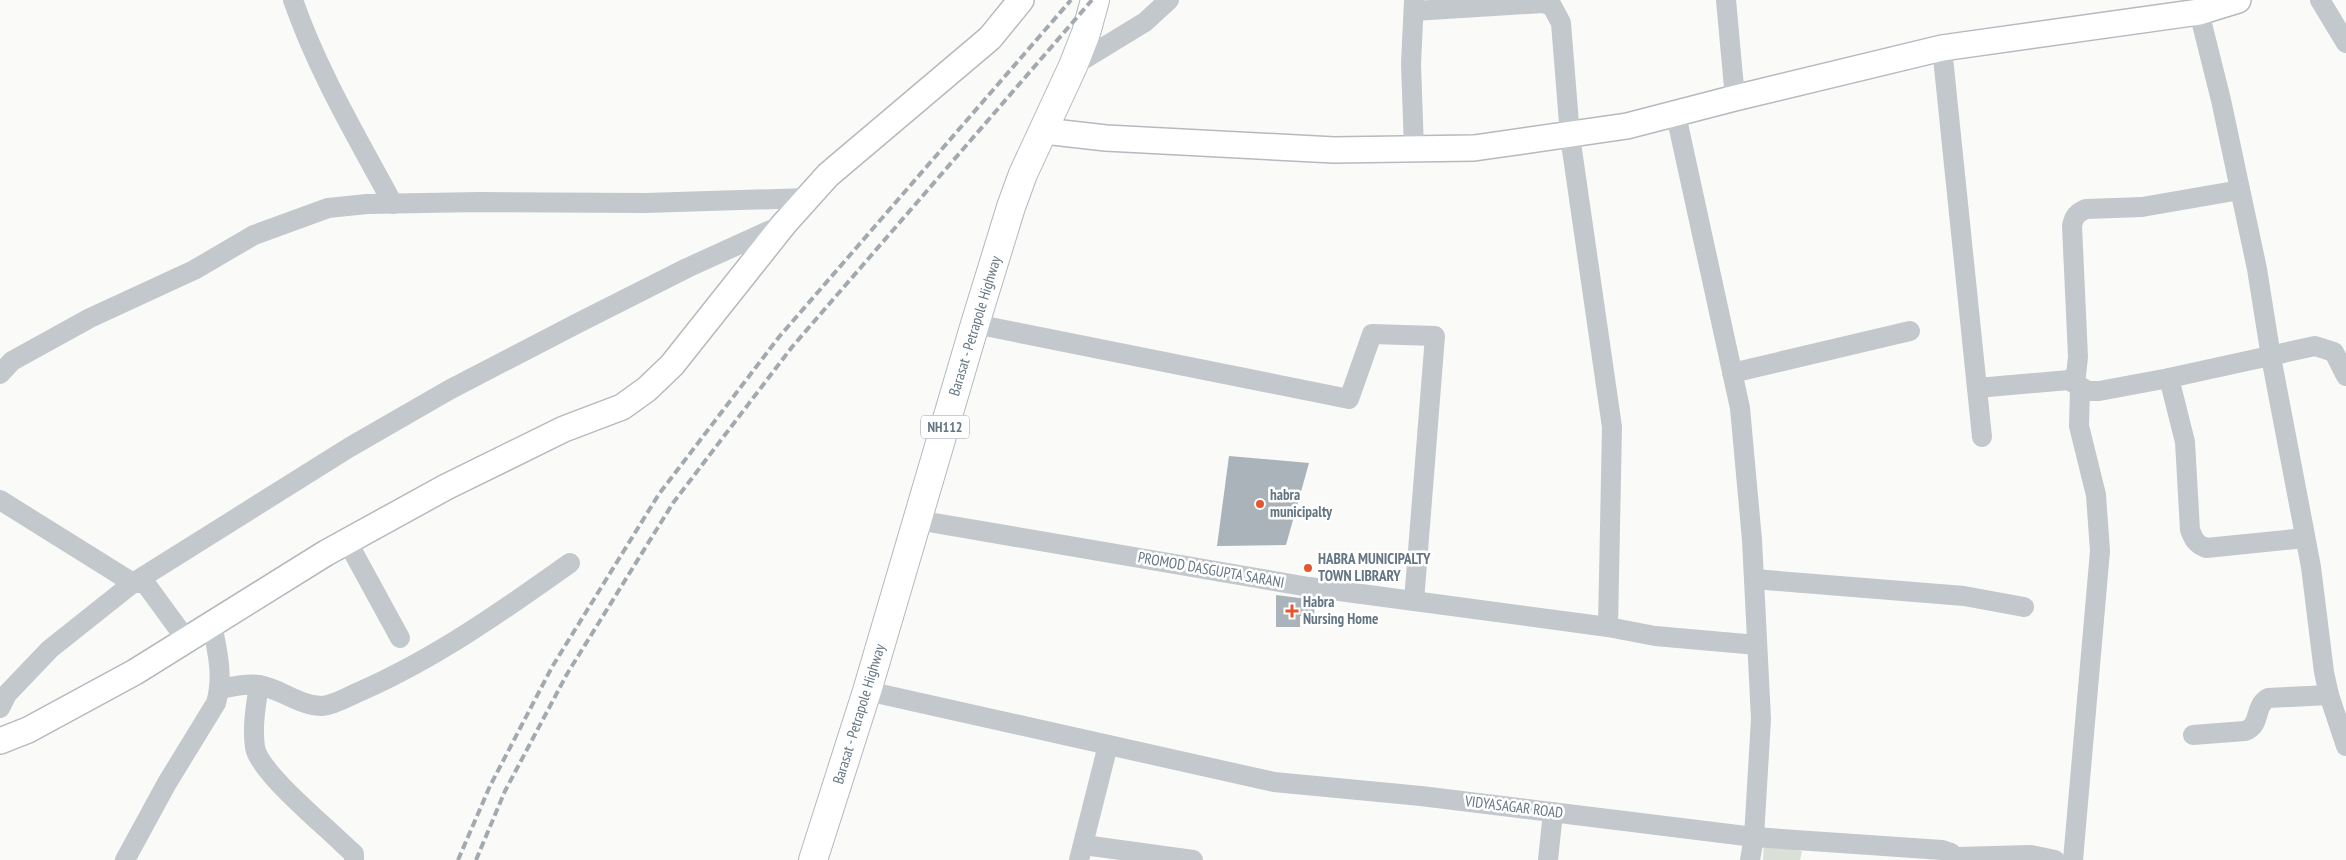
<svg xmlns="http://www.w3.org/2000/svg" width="2346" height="860" font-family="'PT Sans Narrow',sans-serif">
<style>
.green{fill:#dadfd7}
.building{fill:#aab3b9}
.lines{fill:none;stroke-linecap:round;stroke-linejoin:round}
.major-casing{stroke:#b5babe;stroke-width:28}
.highway-casing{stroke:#b4b9bd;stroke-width:30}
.minor{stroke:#c3c8cc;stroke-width:20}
.major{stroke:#fff;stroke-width:25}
.highway{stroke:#fff;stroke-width:28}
.rail{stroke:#a2aab0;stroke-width:4;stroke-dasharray:8 4;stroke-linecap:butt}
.poi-dot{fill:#e4572e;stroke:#fff;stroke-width:2}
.labels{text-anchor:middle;stroke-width:5;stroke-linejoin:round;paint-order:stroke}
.shield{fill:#fff;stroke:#939fa8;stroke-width:1}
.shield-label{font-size:14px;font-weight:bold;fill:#657683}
.street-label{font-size:15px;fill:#657683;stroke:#fff}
.poi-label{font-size:15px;font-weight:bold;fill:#657683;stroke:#fff;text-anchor:start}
</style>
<rect width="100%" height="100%" fill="#fafaf8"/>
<path class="green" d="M1764 843 1802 851 1800 860H1763Z"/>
<g class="building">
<path d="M1229 456 1309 463 1286 545 1217 546Z"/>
<path d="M1276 595 1315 600 1314 616H1300V627H1276Z"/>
</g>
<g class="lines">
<g class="major-casing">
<g id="major">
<path d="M1044 131 1106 138 1334 150 1474 148 1627 126 1735 98 1942 48 2199 12 2238 0"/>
<path d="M0 741 28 730 135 672 326 553 446 487 564 429 622 407 647 389 672 365 784 224 828 175 990 38 1021 0"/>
</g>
</g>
<g class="highway-casing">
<path id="highway" d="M813 860 867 691 975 324 1011 207 1023 174 1073 66 1086 33 1095 0"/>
</g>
<g class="minor">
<path d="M293 0C318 72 357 137 393 204"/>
<path d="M1726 0 1735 98"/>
<path d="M2320 0 2346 43"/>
<path d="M1414 11 1543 3 1552 6 1561 23 1570 136 1612 427 1608 627"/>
<path d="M2199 12 2221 100 2257 269 2271 357 2311 567 2324 672 2329 695 2346 746"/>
<path d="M1942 48 1982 437"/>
<path d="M1073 66 1145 22 1169 0"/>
<path d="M1676 115 1740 408 1752 540 1761 719 1754 837 1750 860"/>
<path d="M1414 149 1411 64 1414 0"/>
<path d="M975 324 1349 399 1372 334 1435 336 1414 601"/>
<path d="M1732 373 1910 331"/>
<path d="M0 374 12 361 90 318 194 270 254 235 328 208 367 204 480 202 645 203 808 198"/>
<path d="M2169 378 2185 442 2190 530C2194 540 2196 544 2206 548L2305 538"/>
<path d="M2070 381 2088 391H2099L2169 378 2315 346 2334 352 2346 376"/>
<path d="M1977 388 2069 380 2076 375 2078 357 2072 226C2074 216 2077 213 2086 209L2142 207 2240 190"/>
<path d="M0 500 133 583H145L180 631"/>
<path d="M917 520 1309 587 1608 627 1655 636 1757 645"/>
<path d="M347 541 400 638"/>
<path d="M1754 579 1964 596 2024 607"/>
<path d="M259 685C256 705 252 726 255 747 258 771 324 825 343 844L354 854V860"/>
<path d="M220 689C232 687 245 683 258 685 280 688 299 706 322 706 335 705 349 696 361 691 436 658 504 610 570 563"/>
<path d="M867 691 1274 782 1421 796 1754 837 1942 850 1951 853 1957 860"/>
<path d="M0 708 7 694 50 649 133 583 350 447 449 390 580 322 687 268 784 224"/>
<path d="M2193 735 2245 731C2262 725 2253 707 2268 698L2329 695"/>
<path d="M1084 845 1193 860"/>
<path d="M1956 857 2031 855 2055 860"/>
<path d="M125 860 167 783 216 703C224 675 217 651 212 624"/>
<path d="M1079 860 1108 745"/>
<path d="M1548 860 1553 812"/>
<path d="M2073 860 2100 551 2096 495 2079 426 2080 388"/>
</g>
<use href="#major" class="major"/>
<use href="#highway" class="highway"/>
<g class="rail">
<path d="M458 860 490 786 552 667 659 494 779 337 1071 0"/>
<path d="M476 860 505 791 567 674 673 503 792 347 1092 0"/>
</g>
</g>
<g class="poi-dot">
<circle cx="1260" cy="504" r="5"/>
<circle cx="1308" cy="568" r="5"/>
<path d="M1289.5 603.5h5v5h5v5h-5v5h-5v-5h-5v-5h5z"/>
</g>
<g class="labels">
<rect class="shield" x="921" y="415.5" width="48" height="23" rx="4"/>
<g class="shield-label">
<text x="945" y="432">NH112</text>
</g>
<g class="street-label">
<text transform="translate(975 326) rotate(-73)" y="5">Barasat - Petrapole Highway</text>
<text transform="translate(1211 570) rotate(10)" y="5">PROMOD DASGUPTA SARANI</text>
<text transform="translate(859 714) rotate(-73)" y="5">Barasat - Petrapole Highway</text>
<text transform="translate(1514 807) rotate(7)" y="5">VIDYASAGAR ROAD</text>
</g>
<g class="poi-label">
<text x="1270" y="500">habra<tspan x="1270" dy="17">municipalty</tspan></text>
<text x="1318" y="564">HABRA MUNICIPALTY<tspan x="1318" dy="17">TOWN LIBRARY</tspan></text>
<text x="1303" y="607">Habra<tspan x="1303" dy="17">Nursing Home</tspan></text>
</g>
</g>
</svg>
